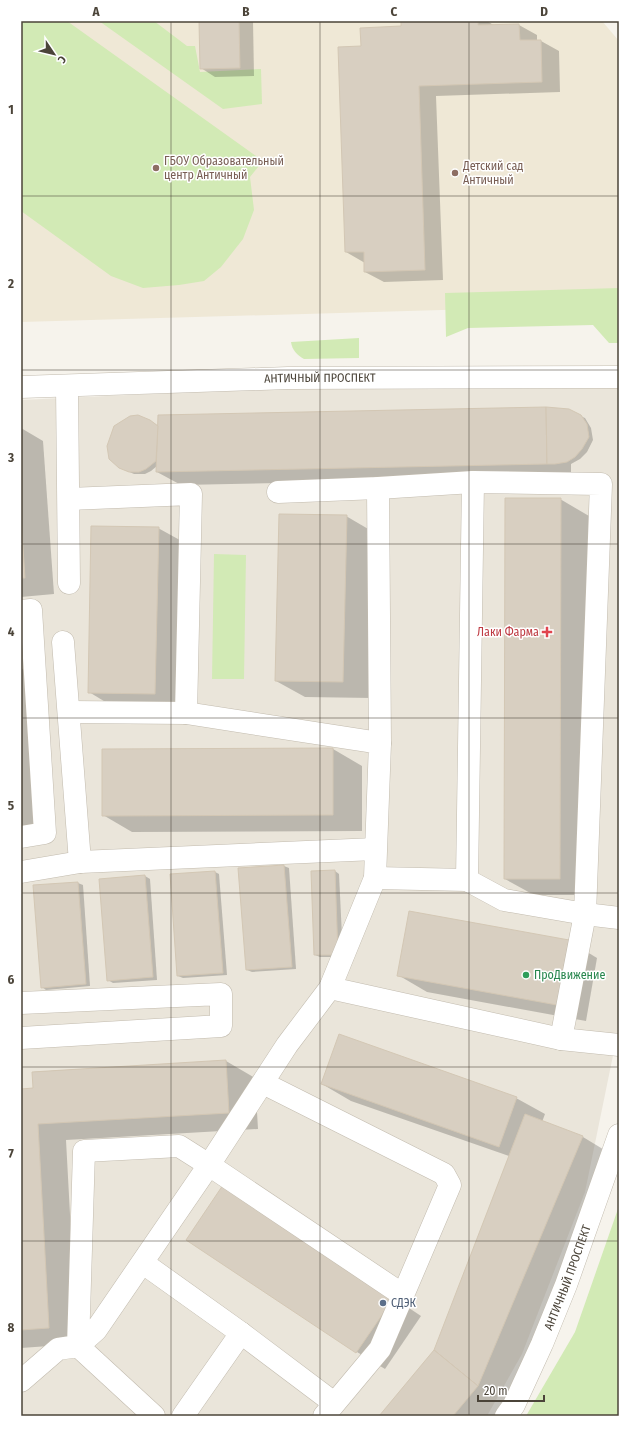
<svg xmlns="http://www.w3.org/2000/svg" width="640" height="1437" font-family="'Fira Sans Condensed',sans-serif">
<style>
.residential{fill:#eae5da}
.education{fill:#efe8d6}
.green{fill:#d2eab5}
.shadow{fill:#0003}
.building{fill:#d8cfc1;stroke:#d3c7b4}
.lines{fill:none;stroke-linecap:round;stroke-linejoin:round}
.minor-casing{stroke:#c2bbae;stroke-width:23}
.minor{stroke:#fff;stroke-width:22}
.grid{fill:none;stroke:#4b4439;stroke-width:1;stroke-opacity:0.55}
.education-dot{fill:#8d6e63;stroke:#fff;stroke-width:1.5}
.health-dot{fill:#e0444e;stroke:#fff;stroke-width:1.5}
.leisure-dot{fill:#2e9e5b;stroke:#fff;stroke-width:1.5}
.service-dot{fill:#5c6f8a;stroke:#fff;stroke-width:1.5}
.labels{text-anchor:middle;stroke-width:3;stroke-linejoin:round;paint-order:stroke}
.education-label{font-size:12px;fill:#785e54;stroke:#fff;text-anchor:start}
.street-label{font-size:12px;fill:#4b4439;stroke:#fff}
.health-label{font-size:12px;fill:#be3a42;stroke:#fff;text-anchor:end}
.leisure-label{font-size:12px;fill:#27864d;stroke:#fff;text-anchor:start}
.service-label{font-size:12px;fill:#4e5e75;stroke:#fff;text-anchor:start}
.neatline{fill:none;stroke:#4b4439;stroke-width:1.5}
.grid-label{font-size:13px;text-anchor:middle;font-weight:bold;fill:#4b4439}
</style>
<rect width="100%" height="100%" fill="#f6f3ec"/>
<path class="residential" d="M598 373 619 382V1003L617 1036 585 1192 522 1354 487 1416H21V400Z"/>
<path class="education" d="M21 21H602L619 41V305L21 322Z"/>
<g class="green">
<path d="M21 21H67L263 161 250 177 254 210 243 239 221 267 204 281 179 285 143 288 111 276 21 211Z"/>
<path d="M99 21H154L187 46H195L200 72 261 69 262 104 223 109Z"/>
<path d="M619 288V343H609L593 325 468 328 446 337 445 293Z"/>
<path d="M359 338V358L304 359C297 355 292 350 291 342Z"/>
<path d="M214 554 246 555 244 679H212Z"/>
<path d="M619 1206V1416H526L575 1332Z"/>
</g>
<g class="shadow">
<path d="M200 21H253L254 76 215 77 201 68Z"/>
<path d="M402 21H487L495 26 519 25 537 35V41H541L559 51 560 92 436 96 443 280 384 282 365 272V263L346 252 362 47 402 27Z"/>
<path d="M580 416 585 418 591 428 593 440 587 452 580 459 571 464V477L181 485 157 472V466L151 471 145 474H134L125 470 150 421 159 427Z"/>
<path d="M21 428 43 441 54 594 21 597Z"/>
<path d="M560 499 589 516V895H534L505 879Z"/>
<path d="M346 516 375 533 372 698 305 697 276 681Z"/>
<path d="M158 528 187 544 184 710 117 709 89 692Z"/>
<path d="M21 668 43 681 48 834 21 835Z"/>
<path d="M333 749 362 766V831L132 832 103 815Z"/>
<path d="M284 866 289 868 296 969 252 972 247 970Z"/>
<path d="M335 871 339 874 343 957H320L315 955Z"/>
<path d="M215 872 219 874 227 975 183 978 178 976Z"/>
<path d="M145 876 150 879 157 980 113 983 108 980Z"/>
<path d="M78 883 83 885 90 986 46 990 42 987Z"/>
<path d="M569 941 597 958 586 1021 427 992 398 975Z"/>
<path d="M226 1061 255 1078 258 1129 66 1140 77 1344 21 1348V1090L34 1089 33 1072Z"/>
<path d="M322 1084 516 1098 545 1114 542 1122 583 1137 611 1154 507 1402 495 1416H380L435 1350 509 1156 351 1101Z"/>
<path d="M252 1203 421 1316 385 1369 357 1352 188 1240Z"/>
</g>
<g class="building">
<path d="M199 21H239L240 68 200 69Z"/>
<path d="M401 21H478V25L519 24 520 40H541L542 82 419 86 425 270 364 272V252H345L338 47 361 46 360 28 401 26Z"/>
<path d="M546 407 547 464 156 472 158 415Z"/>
<path d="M546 407 569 409 581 415 587 424 589 437 582 449 575 457 567 462 555 464H547Z"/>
<path d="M138 415 150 420 158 426 156 461 146 469 139 472H129L119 468 109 459 107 446 114 426 130 416Z"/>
<path d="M505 498H561L560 879H504Z"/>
<path d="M279 514 347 515 343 682 275 681Z"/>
<path d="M21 518 25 578H21Z"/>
<path d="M91 526 159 527 155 694 88 693Z"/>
<path d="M333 748V815L102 816V749Z"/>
<path d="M284 865 292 967 246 970 238 868Z"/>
<path d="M335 870 338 955H314L311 871Z"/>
<path d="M215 871 223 973 177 976 170 874Z"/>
<path d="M145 875 153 977 107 981 99 879Z"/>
<path d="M78 882 86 984 41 988 33 885Z"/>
<path d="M409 911 569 940 557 1005 397 976Z"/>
<path d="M339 1034 517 1097 499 1147 321 1084Z"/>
<path d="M226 1060 229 1113 38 1124 49 1328 21 1330V1089L33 1088 32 1072Z"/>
<path d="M525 1114 583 1136 478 1386 434 1350Z"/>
<path d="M223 1185 393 1299 356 1353 186 1240Z"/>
<path d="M434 1350 478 1386 453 1416H379Z"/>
</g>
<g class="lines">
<g class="minor-casing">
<g id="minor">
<path d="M67 386 69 583"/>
<path id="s1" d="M21 387 288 378 619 377"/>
<path d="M473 482 601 484 585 914 504 900 467 880Z"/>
<path d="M378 488 380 743"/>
<path d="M278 492 378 488 473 482"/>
<path d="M69 499 191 494 186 713"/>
<path d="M21 611 31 610 45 833 21 837"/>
<path d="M63 642 80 862"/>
<path d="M69 712 186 713 380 743 375 878 330 988 287 1045 209 1165 403 1295"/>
<path d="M21 872 80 862 375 849"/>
<path d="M375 878 467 880"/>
<path d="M330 988 561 1039 619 1045"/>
<path d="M21 1003 221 994V1026L21 1038"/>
<path d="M561 1039 585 914 619 918"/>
<path d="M263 1083 444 1174 450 1185 380 1349 324 1416"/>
<path d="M143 1263 241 1333 334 1403"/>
<path d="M21 1381 58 1349 78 1346 84 1151 179 1146 209 1165 96 1330 78 1346 154 1416"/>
<path d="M183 1416 241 1333"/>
<path id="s2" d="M506 1416 514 1405 542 1344 566 1285 619 1135"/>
</g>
</g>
<use href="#minor" class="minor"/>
</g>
<path class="grid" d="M171 21V1416M320 21V1416M469 21V1416M21 196H619M21 370H619M21 544H619M21 718H619M21 893H619M21 1067H619M21 1241H619"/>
<g class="education-dot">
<circle cx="156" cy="168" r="4"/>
<circle cx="455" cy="173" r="4"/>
</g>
<path class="health-dot" d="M545 626h4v4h4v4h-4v4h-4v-4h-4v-4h4z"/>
<circle class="leisure-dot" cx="526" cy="975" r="4"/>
<circle class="service-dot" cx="383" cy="1303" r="4"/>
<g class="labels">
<g class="education-label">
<text x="164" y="165">ГБОУ Образовательный<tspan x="164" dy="14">центр Античный</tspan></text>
<text x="463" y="170">Детский сад<tspan x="463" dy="14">Античный</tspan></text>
</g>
<g class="street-label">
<text dy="4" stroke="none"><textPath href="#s1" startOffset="299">АНТИЧНЫЙ ПРОСПЕКТ</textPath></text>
<text dy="4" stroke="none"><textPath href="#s2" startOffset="152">АНТИЧНЫЙ ПРОСПЕКТ</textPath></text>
</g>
<g class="health-label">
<text x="539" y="636">Лаки Фарма</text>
</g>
<g class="leisure-label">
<text x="534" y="979">ПроДвижение</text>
</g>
<g class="service-label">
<text x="391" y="1307">СДЭК</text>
</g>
</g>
<rect width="640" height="1437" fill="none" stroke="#ffffff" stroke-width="44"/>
<g transform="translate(54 54) rotate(125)" stroke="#ffffff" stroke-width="3" paint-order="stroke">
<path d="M0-3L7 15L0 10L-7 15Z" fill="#4b4439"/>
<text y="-6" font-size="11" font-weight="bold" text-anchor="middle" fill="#4b4439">С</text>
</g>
<path d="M478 1395v6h66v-6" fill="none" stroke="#4b4439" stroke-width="2"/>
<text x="484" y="1395" font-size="12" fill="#4b4439" stroke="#ffffff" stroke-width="3" paint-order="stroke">20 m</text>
<rect x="22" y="22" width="596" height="1393" class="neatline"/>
<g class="grid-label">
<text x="96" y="16">A</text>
<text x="246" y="16">B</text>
<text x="394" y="16">C</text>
<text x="544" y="16">D</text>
<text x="11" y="114">1</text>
<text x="11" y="288">2</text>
<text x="11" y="462">3</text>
<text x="11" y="636">4</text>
<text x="11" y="810">5</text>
<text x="11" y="984">6</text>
<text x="11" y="1158">7</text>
<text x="11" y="1332">8</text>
</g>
</svg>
